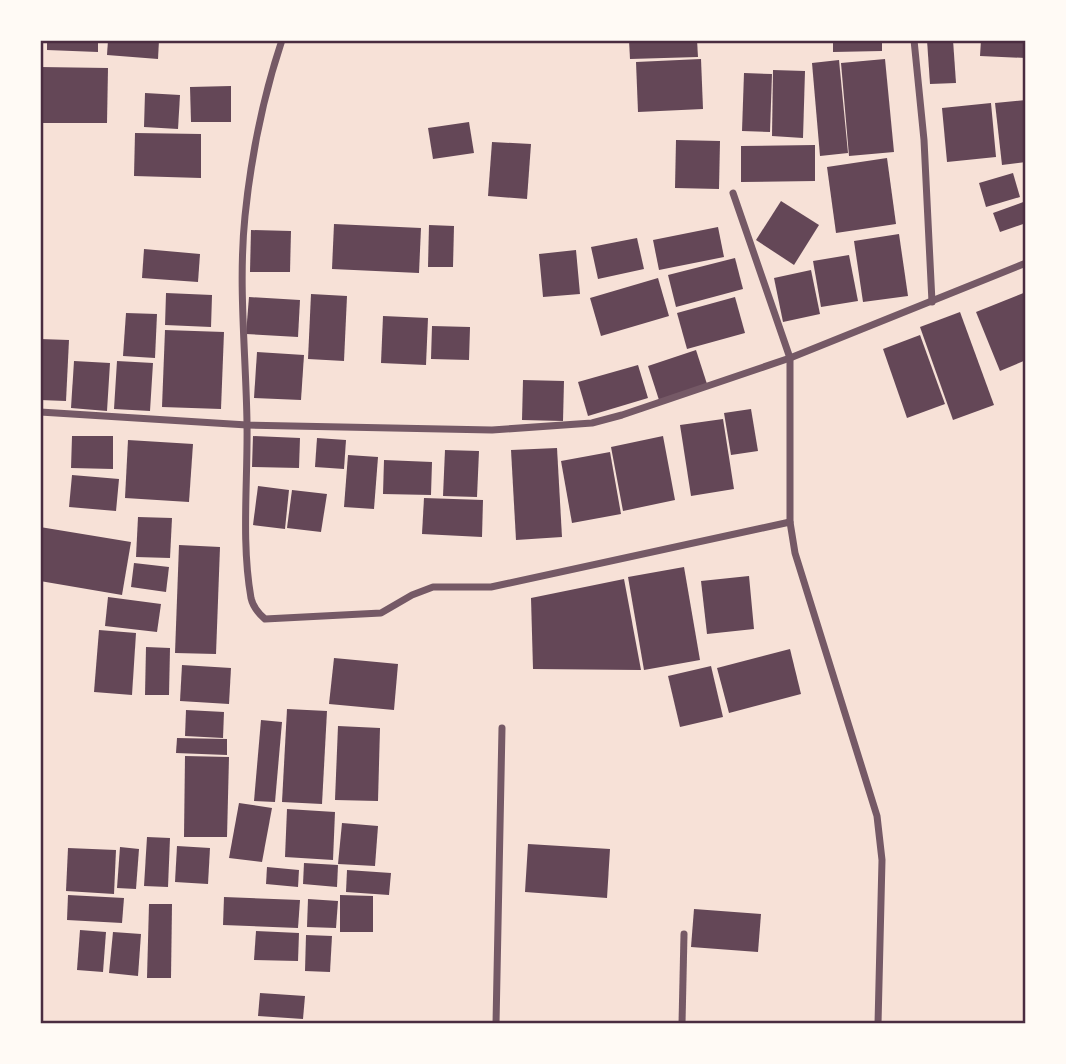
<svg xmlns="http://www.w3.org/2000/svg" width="1066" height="1064" font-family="'Work Sans',sans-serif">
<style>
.building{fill:#644757}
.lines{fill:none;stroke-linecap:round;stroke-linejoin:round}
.minor{stroke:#755966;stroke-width:7}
.neatline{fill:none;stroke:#4a2c40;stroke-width:2.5}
</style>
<rect width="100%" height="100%" fill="#f7e1d7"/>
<g class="building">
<path d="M47 40H98V52L47 50Z"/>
<path d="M108 40H159L158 59 107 55Z"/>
<path d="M629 40H697L698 57 630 59Z"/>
<path d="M833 40H882V51L833 52Z"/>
<path d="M927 40H953L956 83 930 84Z"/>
<path d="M981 40H1026V58L980 56Z"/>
<path d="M701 59 703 109 638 112 636 62Z"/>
<path d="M885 59 894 152 849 156 841 63Z"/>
<path d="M839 60 848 153 820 156 812 63Z"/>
<path d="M40 67 108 68 107 123H40Z"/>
<path d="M773 70 805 71 803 138 772 136Z"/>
<path d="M744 73 772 74 770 132 742 131Z"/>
<path d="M231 86V122H191L190 87Z"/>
<path d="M145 93 180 95 178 129 144 127Z"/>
<path d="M1026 100V162L1002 165 995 103Z"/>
<path d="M991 103 996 157 947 162 942 108Z"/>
<path d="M469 122 474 153 433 159 428 128Z"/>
<path d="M135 133 201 134V178L134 176Z"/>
<path d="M676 140 720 141 719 189 675 188Z"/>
<path d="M492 142 531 144 527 199 488 196Z"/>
<path d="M815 145V181L741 182V146Z"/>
<path d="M887 158 896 224 836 233 827 167Z"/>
<path d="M1013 173 1020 197 986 207 979 183Z"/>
<path d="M781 201 819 225 794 265 756 240Z"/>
<path d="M1026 201V223L1000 232 993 213Z"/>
<path d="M334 224 421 228 419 273 332 269Z"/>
<path d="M429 225 454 226 453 267H428Z"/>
<path d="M718 227 724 257 659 270 653 240Z"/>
<path d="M251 230 291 231 290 272H250Z"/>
<path d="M899 234 908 296 863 302 854 241Z"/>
<path d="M637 238 644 269 598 279 591 247Z"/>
<path d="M144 249 200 254 198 282 142 278Z"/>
<path d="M576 250 580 294 543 297 539 254Z"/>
<path d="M849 255 858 301 821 307 813 261Z"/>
<path d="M735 258 743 289 676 307 668 275Z"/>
<path d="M811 270 820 314 783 322 774 278Z"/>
<path d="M658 278 669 316 601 336 590 298Z"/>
<path d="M1026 292V360L1000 371 976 312Z"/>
<path d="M166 293 212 295 211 327 165 325Z"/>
<path d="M311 294 347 296 344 361 308 359Z"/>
<path d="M249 297 300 300 298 337 246 334Z"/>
<path d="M735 297 745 333 687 349 677 313Z"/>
<path d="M960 312 994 405 953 420 920 327Z"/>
<path d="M126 313 157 314 155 358 123 356Z"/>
<path d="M383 316 428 318 426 365 381 363Z"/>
<path d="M432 326 470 327 469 360 431 359Z"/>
<path d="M165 330 224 332 221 409 162 407Z"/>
<path d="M920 335 945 404 907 418 883 349Z"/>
<path d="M40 339 69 340 66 401 40 400Z"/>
<path d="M696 350 707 384 659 400 648 366Z"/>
<path d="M257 352 304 355 301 400 254 398Z"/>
<path d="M74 361 110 363 107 411 71 408Z"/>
<path d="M117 361 153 363 150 411 114 409Z"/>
<path d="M638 365 648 398 588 416 578 382Z"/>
<path d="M523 380 564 381 563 421 522 420Z"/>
<path d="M751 409 758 451 731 455 724 413Z"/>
<path d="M723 419 734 489 691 496 680 425Z"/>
<path d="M72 436H113V469L71 468Z"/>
<path d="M253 436 300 438 299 468 252 467Z"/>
<path d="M663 436 675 500 623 511 611 447Z"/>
<path d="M317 438 346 440 344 469 315 467Z"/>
<path d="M128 440 193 444 189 502 125 498Z"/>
<path d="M557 448 562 537 516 540 511 450Z"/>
<path d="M445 450 479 451 477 497 443 496Z"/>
<path d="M610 452 621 514 572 523 561 461Z"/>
<path d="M348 455 378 457 374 509 344 507Z"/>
<path d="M384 460 432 462 431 495 383 494Z"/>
<path d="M72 475 119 479 116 511 69 507Z"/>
<path d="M258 486 289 490 285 529 253 525Z"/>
<path d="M292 490 327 494 321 532 287 528Z"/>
<path d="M424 498 483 500 482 537 422 534Z"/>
<path d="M138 517 172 518 170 558 136 557Z"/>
<path d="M40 527 131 542 122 595 40 581Z"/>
<path d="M179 545 220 547 216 654 175 653Z"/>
<path d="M134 563 169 567 166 592 131 587Z"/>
<path d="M684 567 700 660 644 670 628 577Z"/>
<path d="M749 576 754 629 707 634 701 581Z"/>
<path d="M624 579 641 670 533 669 531 598Z"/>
<path d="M108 597 161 604 157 632 105 626Z"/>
<path d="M99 630 136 633 132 695 94 692Z"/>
<path d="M146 647 170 648 169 695H145Z"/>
<path d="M790 649 801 694 729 713 717 668Z"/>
<path d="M334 658 398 664 394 710 329 704Z"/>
<path d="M182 665 231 668 229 704 180 701Z"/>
<path d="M711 666 723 717 680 727 668 676Z"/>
<path d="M287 709 327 711 322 804 282 802Z"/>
<path d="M186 710 224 712 223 738 185 736Z"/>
<path d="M261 720 282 722 275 802 254 801Z"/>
<path d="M338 726 380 728 378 801 335 800Z"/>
<path d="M177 738 227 739V755L176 753Z"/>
<path d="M185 756 229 757 227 837H184Z"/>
<path d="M239 803 272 808 262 862 229 858Z"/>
<path d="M287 809 335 812 333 860 285 857Z"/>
<path d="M342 823 378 826 375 866 338 864Z"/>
<path d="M147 837 170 838 168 887 144 886Z"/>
<path d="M528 844 610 849 607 898 525 892Z"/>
<path d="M177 846 210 848 208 884 175 882Z"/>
<path d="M120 847 139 849 136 889 117 888Z"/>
<path d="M68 848 116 850 114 894 66 891Z"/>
<path d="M304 863 338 865 337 887 303 884Z"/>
<path d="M267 867 299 870 298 887 266 884Z"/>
<path d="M347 870 391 873 389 895 346 892Z"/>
<path d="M68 895 124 898 122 923 67 920Z"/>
<path d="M340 895 373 896V932H340Z"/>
<path d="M224 897 300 900 298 928 223 925Z"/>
<path d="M308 899 338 901 336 928 307 927Z"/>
<path d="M149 904H172L171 978H147Z"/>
<path d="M694 909 761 914 758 952 691 947Z"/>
<path d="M80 930 106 932 103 972 77 970Z"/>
<path d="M256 931 299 933 298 961 254 960Z"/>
<path d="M113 932 141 934 138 976 109 973Z"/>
<path d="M306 935 332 936 330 972 305 971Z"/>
<path d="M260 993 305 996 303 1019 258 1016Z"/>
</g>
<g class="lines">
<g class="minor">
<path d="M282 40C263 97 251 157 245 216 238 284 246 355 247 423 248 481 241 541 251 598 253 607 258 613 265 619L381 613 412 595 433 587H491L790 522"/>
<path d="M914 40 924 140 932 302"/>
<path d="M733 193 790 358V522L795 553 877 816 882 860 878 1024"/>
<path d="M40 412 247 425 492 430 592 423 622 415 790 358 1026 263"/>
<path d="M496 1024 502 728"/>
<path d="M682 1024 684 934"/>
</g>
</g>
<rect width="1066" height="1064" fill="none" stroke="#fffaf5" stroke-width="84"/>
<rect x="42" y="42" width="982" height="980" class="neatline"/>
</svg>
